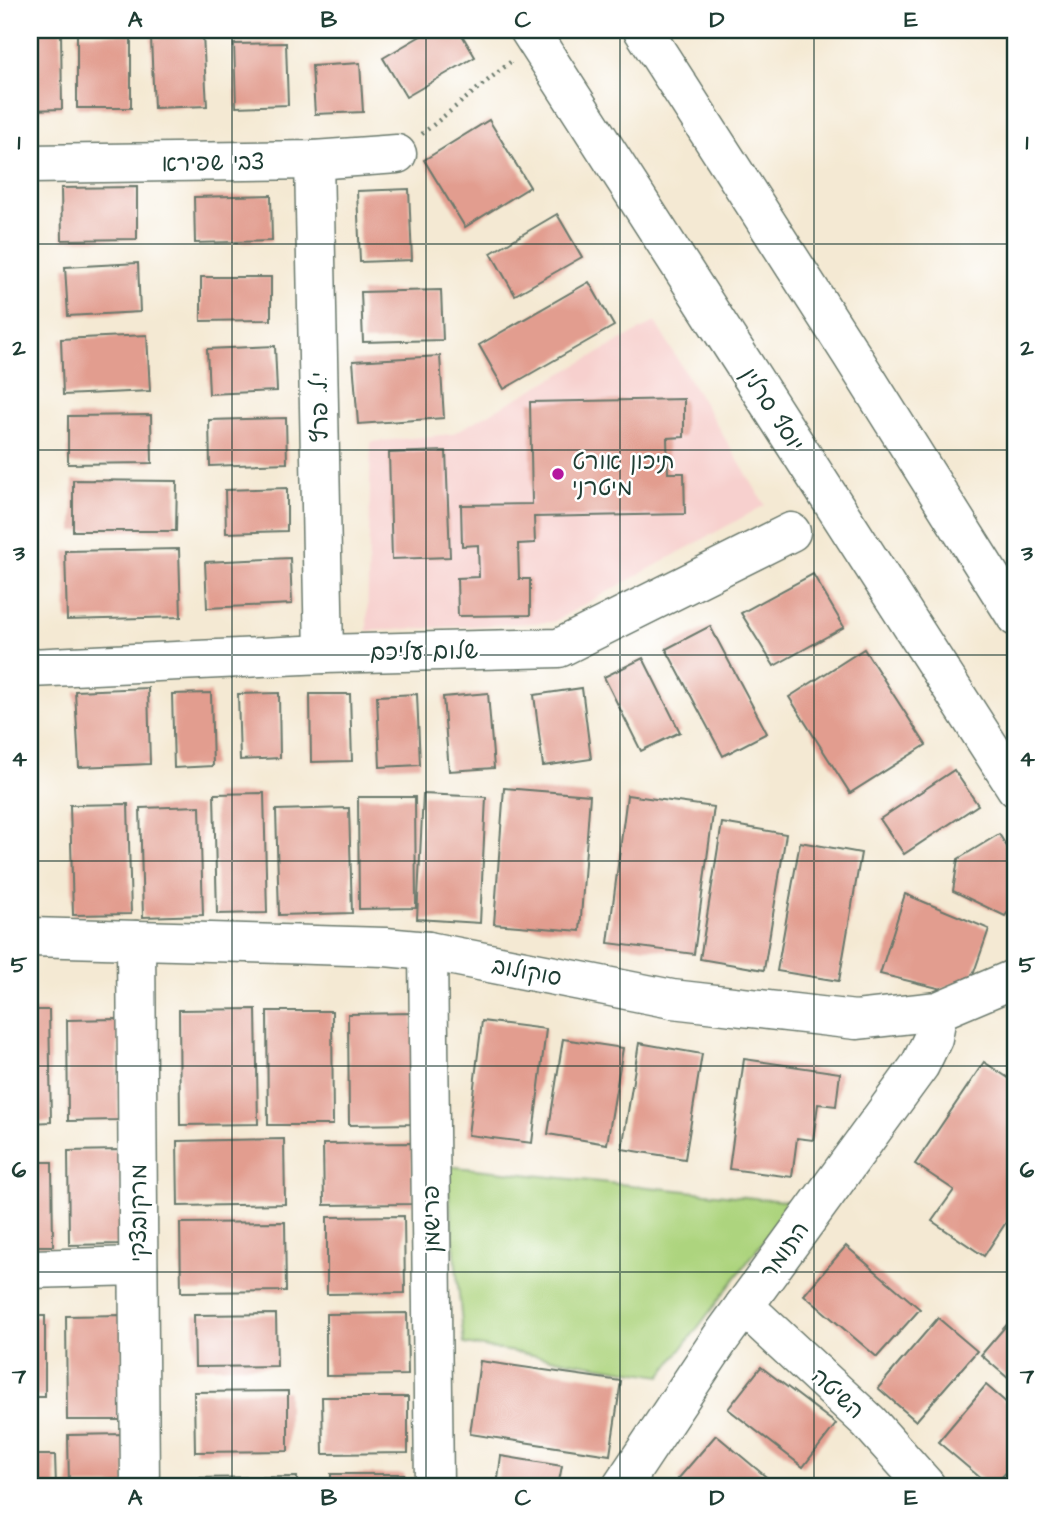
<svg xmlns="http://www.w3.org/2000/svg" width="1046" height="1516" font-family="'Architects Daughter','Playpen Sans Hebrew',sans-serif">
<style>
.built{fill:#f7d0ce}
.green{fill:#add47e;stroke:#668859;stroke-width:2}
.building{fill:#e29d8f}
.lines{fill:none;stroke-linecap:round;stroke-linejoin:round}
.minor-casing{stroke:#6a796c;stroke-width:41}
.major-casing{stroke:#6a796c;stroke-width:41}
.path{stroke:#6a796c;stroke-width:4.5;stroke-dasharray:2 5;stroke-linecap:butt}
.minor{stroke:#fff;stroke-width:38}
.major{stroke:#fff;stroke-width:38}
.grid{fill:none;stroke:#1f3d34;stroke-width:2;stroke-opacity:0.55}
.poi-dot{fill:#b5179e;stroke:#fff;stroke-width:2.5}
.labels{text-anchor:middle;stroke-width:5;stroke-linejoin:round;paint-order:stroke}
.street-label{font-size:23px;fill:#1f3d34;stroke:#fff}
.poi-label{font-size:23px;fill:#1f3d34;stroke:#fff;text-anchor:start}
.neatline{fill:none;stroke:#1f3d34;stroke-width:2.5}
.grid-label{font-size:23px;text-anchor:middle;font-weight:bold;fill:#1f3d34}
</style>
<rect width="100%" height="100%" fill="#fff"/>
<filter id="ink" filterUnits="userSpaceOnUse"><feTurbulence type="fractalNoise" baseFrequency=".0143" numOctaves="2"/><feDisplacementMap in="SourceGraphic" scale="14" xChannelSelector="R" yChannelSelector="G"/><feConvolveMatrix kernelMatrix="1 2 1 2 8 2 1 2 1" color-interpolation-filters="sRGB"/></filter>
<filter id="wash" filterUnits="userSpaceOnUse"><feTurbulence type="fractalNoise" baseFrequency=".00686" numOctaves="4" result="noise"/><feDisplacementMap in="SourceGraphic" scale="28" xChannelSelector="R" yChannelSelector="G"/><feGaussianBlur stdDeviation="1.57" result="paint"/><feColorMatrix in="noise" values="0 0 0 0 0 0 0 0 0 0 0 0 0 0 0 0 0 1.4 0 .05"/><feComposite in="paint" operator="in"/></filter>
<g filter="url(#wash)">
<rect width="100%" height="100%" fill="#f4e9d3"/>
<path class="built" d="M655 322 765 505 553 622 367 631 371 442 452 434Z"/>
<path class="green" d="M446 1166 793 1202 661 1376 464 1344Z"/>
<g id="blocks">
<g class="building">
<path d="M30 30H61L62 109 30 110Z"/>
<path d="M431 30H459L475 57 406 97 383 58Z"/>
<rect x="77" y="34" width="54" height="74"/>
<path d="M203 35 207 106 154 108 151 38Z"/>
<path d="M286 43 288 105 236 107 234 44Z"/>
<path d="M360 63 363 112 315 114 312 66Z"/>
<path d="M489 120 530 187 465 227 424 160Z"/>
<path d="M137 187V239L62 240 61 188Z"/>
<path d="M409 189 412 260 360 262 357 191Z"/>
<path d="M271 195 272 241 195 243 194 197Z"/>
<path d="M557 214 582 257 515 295 491 253Z"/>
<path d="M138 263 140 312 68 316 65 267Z"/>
<path d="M201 277H271V320L201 321Z"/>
<path d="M589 282 614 326 504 389 479 345Z"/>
<path d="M441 290 443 340 363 342 361 292Z"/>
<path d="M147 335 150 391 63 395 61 339Z"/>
<path d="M275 346 277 391 209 394 207 349Z"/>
<path d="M440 356 444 418 358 424 353 361Z"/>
<path d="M684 399V437L667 438 668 473H684L685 514 534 517 535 543 518 544 519 579H530V615L458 616 457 578 479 577 478 545 462 546 461 505 532 504 530 402Z"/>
<path d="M151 415 152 463 68 464V416Z"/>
<path d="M286 418 287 463 210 466 209 420Z"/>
<path d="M446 451 450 557 392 559 389 453Z"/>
<path d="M73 480 177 481 176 531H73Z"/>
<path d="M287 488V531L226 533 225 490Z"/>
<path d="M179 549 181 617 67 620 65 551Z"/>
<path d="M290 558 292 604 207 608 205 562Z"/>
<path d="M813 574 844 627 774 666 741 613Z"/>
<path d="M710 626 767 733 723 756 666 649Z"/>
<path d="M864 649 926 745 850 793 789 697Z"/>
<path d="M643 658 680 732 641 751 604 677Z"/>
<path d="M148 688 150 764 79 767 75 691Z"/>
<path d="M582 688 591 759 543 766 534 695Z"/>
<path d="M211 693 213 766 174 768 172 694Z"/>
<path d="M279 693 280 758 240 760 238 694Z"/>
<path d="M488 693 494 768 449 771 443 697Z"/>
<path d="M310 694H350L352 761 311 762Z"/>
<path d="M417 694 420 765 380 767 377 696Z"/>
<path d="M954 770 978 805 904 854 880 819Z"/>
<path d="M504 788 590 795 580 931 494 924Z"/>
<path d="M264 793 267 913 217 914 214 794Z"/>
<path d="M423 794 486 797 480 923 417 919Z"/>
<path d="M627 795 714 807 694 954 608 943Z"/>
<path d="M358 797H415L416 908 359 909Z"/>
<path d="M128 804 131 914 73 915 70 805Z"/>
<path d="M200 806 203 915 143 917 140 808Z"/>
<path d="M349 808 352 913 279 915 276 810Z"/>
<path d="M722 823 786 834 764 970 700 959Z"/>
<path d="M999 834 1016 861V901L1005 916 953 891 958 859Z"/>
<path d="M800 842 861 853 839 981 777 971Z"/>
<path d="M905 894 989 929 973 975 942 989 880 974Z"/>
<path d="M256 1009 258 1124 180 1125 179 1010Z"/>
<path d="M30 1010H49L51 1122 30 1123Z"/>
<path d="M267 1011H332L333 1125H268Z"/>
<path d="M413 1013 415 1124 349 1125 348 1014Z"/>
<path d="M118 1019V1120L68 1121 67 1020Z"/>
<path d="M482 1021 546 1029 532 1143 468 1135Z"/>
<path d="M563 1039 623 1048 607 1144 548 1134Z"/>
<path d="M639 1043 702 1054 685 1159 622 1149Z"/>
<path d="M744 1059 840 1073 836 1106 818 1104 813 1140 797 1138 792 1177 729 1169Z"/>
<path d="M984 1062 1016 1083V1207L984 1256 932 1221 954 1190 915 1164Z"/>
<path d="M284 1139 285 1204 178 1206 177 1141Z"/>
<path d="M412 1143 413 1204 324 1205 323 1144Z"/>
<path d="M120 1150 121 1244 69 1245 68 1151Z"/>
<path d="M30 1162H52L53 1246H30Z"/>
<path d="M404 1216 405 1293 327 1294V1217Z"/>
<path d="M285 1222 286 1291 181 1292 180 1223Z"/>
<path d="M846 1246 920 1309 877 1357 804 1295Z"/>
<path d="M407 1313 408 1375 326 1376V1314Z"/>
<path d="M276 1314 277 1366 195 1367 194 1315Z"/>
<path d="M1016 1314V1385L981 1355Z"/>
<path d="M122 1315 123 1420H67L66 1316Z"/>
<rect x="30" y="1316" width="15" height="81"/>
<path d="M938 1318 977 1351 916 1421 878 1388Z"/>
<path d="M480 1361 621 1381 610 1455 470 1434Z"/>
<path d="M761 1367 836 1424 803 1467 728 1409Z"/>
<path d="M986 1385 1016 1411V1461L994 1486H990L938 1442Z"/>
<path d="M288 1391V1451L195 1452 194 1392Z"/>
<path d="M322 1397H408V1453L323 1454Z"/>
<path d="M125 1434 126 1486H69L68 1435Z"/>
<path d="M716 1435 777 1486H686L678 1479Z"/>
<path d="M30 1455H55L56 1486H30Z"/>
<path d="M501 1456 562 1466 558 1486H497Z"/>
<rect x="331" y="1474" width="73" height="12"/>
<path d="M297 1477V1486H180V1478Z"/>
</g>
</g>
</g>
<g filter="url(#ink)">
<use href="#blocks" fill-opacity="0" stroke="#6a796c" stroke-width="2"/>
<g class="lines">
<g class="minor-casing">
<g id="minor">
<path d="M314 160 324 654"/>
<path d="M30 164 314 160 397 154"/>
<path d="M30 668 324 654 559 648 791 532"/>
<path d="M30 937 385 947 428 951 672 999 856 1020 938 1011 1016 978"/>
<path d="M136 940 140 1486"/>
<path d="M428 951 434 1486"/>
<path d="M30 1269 138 1266"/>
<path d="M744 1306 869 1422 926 1486"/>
<path d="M622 1486 720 1339 920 1065 933 1038 938 1011"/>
</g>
</g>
<g class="major-casing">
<g id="major">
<path d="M529 30 1016 788"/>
<path d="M643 30 851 354 1016 617"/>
</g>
</g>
<path class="path" d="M422 134 513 60"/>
<use href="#minor" class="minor"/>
<use href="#major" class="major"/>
</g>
</g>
<path class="grid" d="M232 30V1486M426 30V1486M620 30V1486M814 30V1486M30 244H1016M30 450H1016M30 655H1016M30 861H1016M30 1066H1016M30 1272H1016"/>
<circle class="poi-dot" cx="558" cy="474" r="7"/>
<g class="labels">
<g class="street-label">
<text transform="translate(213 162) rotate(-1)" y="8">צבי שפירא</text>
<text transform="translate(319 407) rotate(-91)" y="8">י.ל. פרץ</text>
<text transform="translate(773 409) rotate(57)" y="8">יוסף סרלין</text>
<text transform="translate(424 651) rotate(-1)" y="8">שלום עליכם</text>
<text transform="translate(527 971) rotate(11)" y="8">סוקולוב</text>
<text transform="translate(138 1213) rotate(-90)" y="8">מרקובצקי</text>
<text transform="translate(431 1219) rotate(-91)" y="8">פרישמן</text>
<text transform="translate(784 1250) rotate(-54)" y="8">התומר</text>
<text transform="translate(838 1393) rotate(43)" y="8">השיטה</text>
</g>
<g class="poi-label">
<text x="572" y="469">תיכון אורט<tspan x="572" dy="26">מיטרני</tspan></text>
</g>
</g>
<rect width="1046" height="1516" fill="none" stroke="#fff" stroke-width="77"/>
<rect x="38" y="38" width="969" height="1440" class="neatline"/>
<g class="grid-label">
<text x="135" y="27">A</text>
<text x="329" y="27">B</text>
<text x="523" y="27">C</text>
<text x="717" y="27">D</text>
<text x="911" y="27">E</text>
<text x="19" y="149">1</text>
<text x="1027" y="149">1</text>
<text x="19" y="355">2</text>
<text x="1027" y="355">2</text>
<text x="19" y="560">3</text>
<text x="1027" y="560">3</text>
<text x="19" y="766">4</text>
<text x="1027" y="766">4</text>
<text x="19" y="972">5</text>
<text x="1027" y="972">5</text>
<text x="19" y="1177">6</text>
<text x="1027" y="1177">6</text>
<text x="19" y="1383">7</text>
<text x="1027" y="1383">7</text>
<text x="135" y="1505">A</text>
<text x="329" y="1505">B</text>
<text x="523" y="1505">C</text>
<text x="717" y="1505">D</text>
<text x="911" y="1505">E</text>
</g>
</svg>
